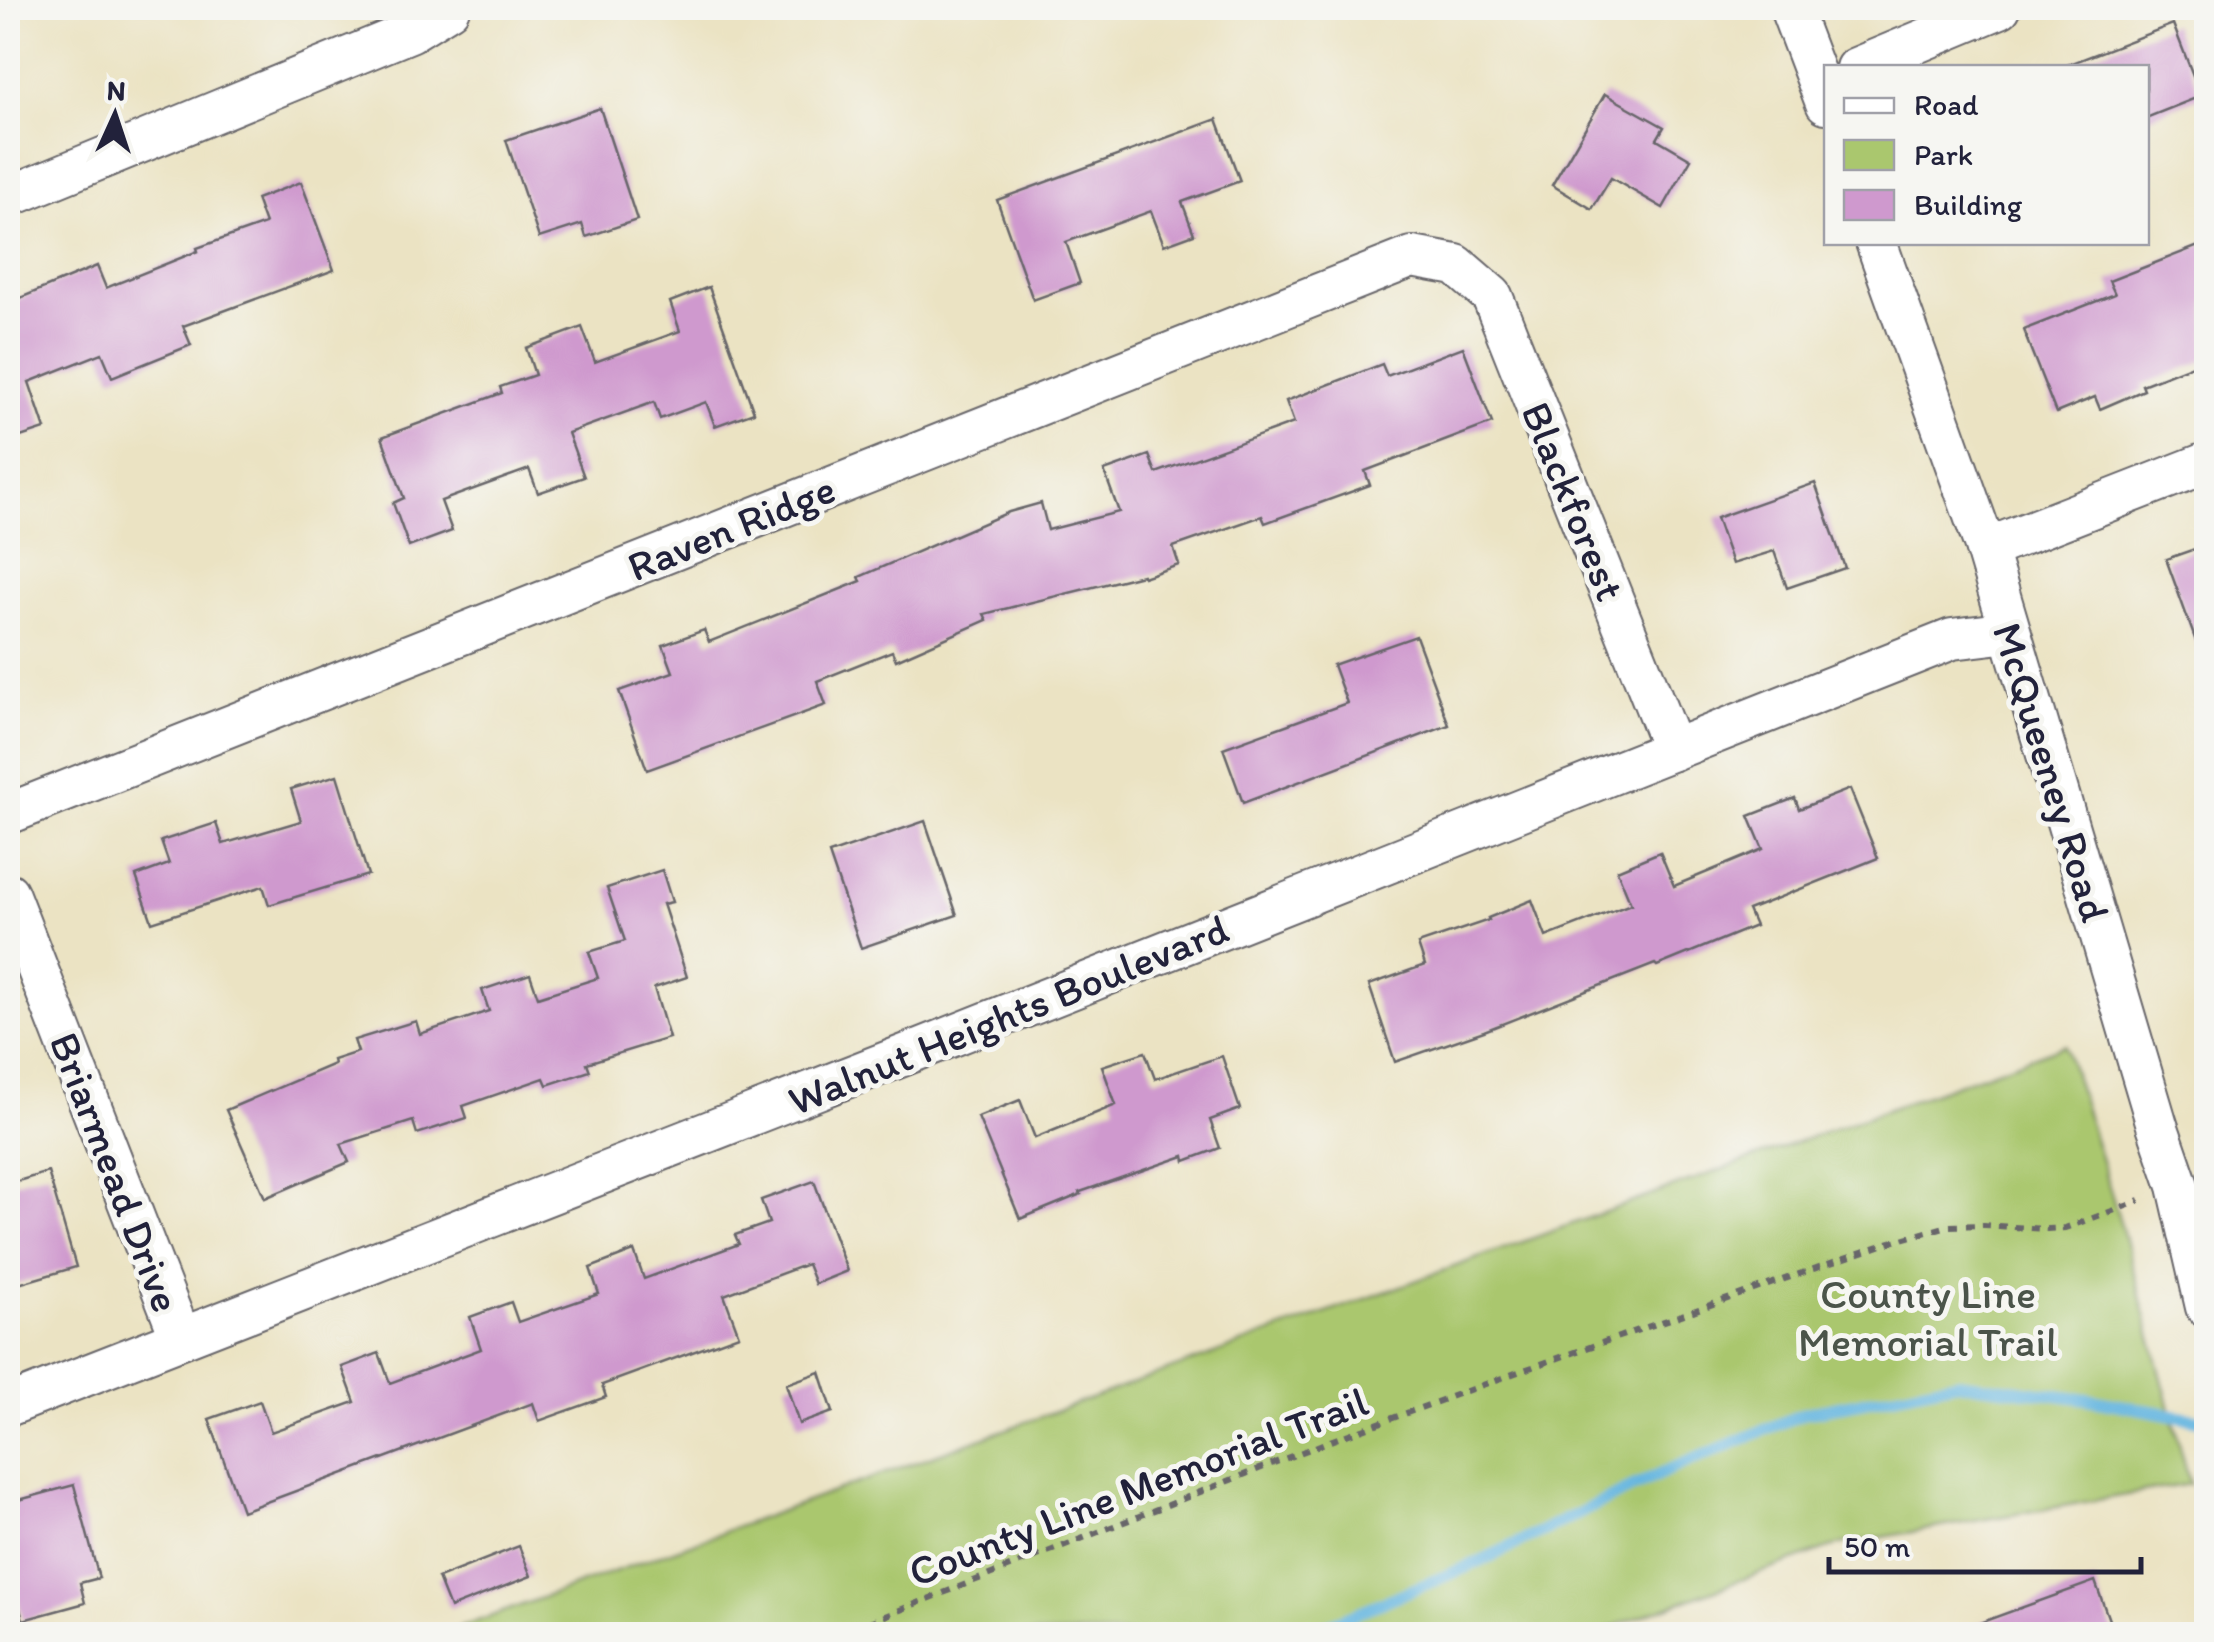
<svg xmlns="http://www.w3.org/2000/svg" width="2214" height="1642" font-family="Itim,sans-serif">
<style>
.green{fill:#aac76e;stroke:#667454;stroke-width:2.5}
.lines{fill:none;stroke-linecap:round;stroke-linejoin:round}
.stream{stroke:#65b6e0;stroke-width:12}
.building{fill:#cf99ce}
.minor-casing{stroke:#68666b;stroke-width:44}
.path{stroke:#68666b;stroke-width:6;stroke-dasharray:8 8;stroke-linecap:butt}
.minor{stroke:#fff;stroke-width:40}
.labels{text-anchor:middle;stroke-width:10;stroke-linejoin:round;paint-order:stroke}
.street-label{font-size:42px;fill:#22223b;stroke:#f6f6f2}
.park-label{font-size:42px;fill:#4b544a;stroke:#f6f6f2}
</style>
<rect width="100%" height="100%" fill="#f6f6f2"/>
<filter id="ink" filterUnits="userSpaceOnUse"><feTurbulence type="fractalNoise" baseFrequency=".01" numOctaves="2"/><feDisplacementMap in="SourceGraphic" scale="20" xChannelSelector="R" yChannelSelector="G"/><feConvolveMatrix kernelMatrix="1 2 1 2 8 2 1 2 1" color-interpolation-filters="sRGB"/></filter>
<filter id="wash" filterUnits="userSpaceOnUse"><feTurbulence type="fractalNoise" baseFrequency=".0048" numOctaves="4" result="noise"/><feDisplacementMap in="SourceGraphic" scale="40" xChannelSelector="R" yChannelSelector="G"/><feGaussianBlur stdDeviation="2.25" result="paint"/><feColorMatrix in="noise" values="0 0 0 0 0 0 0 0 0 0 0 0 0 0 0 0 0 1.4 0 .05"/><feComposite in="paint" operator="in"/></filter>
<g filter="url(#wash)">
<rect width="100%" height="100%" fill="#ebe3c3"/>
<path class="green" d="M2065 1045 2122 1228 2190 1484 1837 1545 1593 1634H442Z"/>
<g class="lines">
<path class="stream" d="M1306 1634 1479 1562 1666 1471 1805 1413 1957 1382 2087 1399 2206 1421"/>
</g>
<g id="blocks">
<g class="building">
<path d="M2173 24 2201 96 2146 118V68H2067V65Z"/>
<path d="M1605 94 1664 127 1657 139 1691 159 1663 208 1611 178 1592 209 1552 185Z"/>
<path d="M600 108 637 220 586 237 582 224 539 238 506 140Z"/>
<path d="M1217 119 1240 181 1182 202 1194 234 1164 245 1151 211 1066 242 1080 283 1033 300 997 200Z"/>
<path d="M301 182 334 270 183 326 191 345 112 377 102 353 29 382 45 429 8 441V303L97 266 106 288 198 251 197 248 265 224 256 199Z"/>
<path d="M2206 243V360L2142 385 2144 390 2100 409 2095 397 2056 413 2023 330 2115 294 2109 281Z"/>
<path d="M709 287 754 412 715 426 706 402 660 419 654 402 568 433 584 477 538 493 529 469 441 501 452 531 409 547 393 503 404 498 382 437 502 393 500 387 535 375 526 348 582 327 595 362 680 331 670 302Z"/>
<path d="M1463 347 1492 423 1365 471 1370 485 1265 523 1262 516 1173 547 1179 565 1143 577 1142 575 984 614 987 620 896 660 892 651 817 681 826 705 647 770 619 691 673 672 663 645 704 630 709 642 861 581 859 577 1009 512 1041 503 1048 530 1119 512 1104 471 1149 455 1156 473 1294 423 1286 401 1382 364 1387 376Z"/>
<path d="M1815 483 1845 568 1787 588 1774 551 1732 564 1716 518Z"/>
<path d="M2206 545V657L2202 658 2166 559Z"/>
<path d="M1416 636 1449 725 1243 803 1223 748 1347 703 1333 665Z"/>
<path d="M337 775 368 875 269 905 263 886 152 922 136 876 169 864 161 841 216 823 223 844 301 821 291 789Z"/>
<path d="M1850 789 1878 858 1748 910 1755 926 1657 966 1655 964 1484 1031 1395 1062 1369 985 1425 965 1418 944 1489 920 1488 918 1532 900 1546 937 1631 904 1617 870 1660 852 1674 886 1763 849 1749 816 1795 798 1799 809Z"/>
<path d="M925 821 957 915 861 948 829 854Z"/>
<path d="M662 870 672 902 663 904 687 977 654 988 669 1038 587 1063 590 1071 547 1085 544 1078 463 1106 467 1118 417 1134 413 1121 341 1144 349 1162 265 1198 226 1110 334 1064 333 1060 358 1052 354 1040 416 1021 420 1034 489 1011 482 990 530 974 538 997 598 978 589 952 625 941 607 888Z"/>
<path d="M1145 1052 1155 1079 1222 1056 1240 1109 1210 1120 1220 1148 1185 1161 1184 1156 1080 1192 1081 1194 1020 1219 978 1117 1020 1100 1035 1138 1116 1105 1102 1066Z"/>
<path d="M48 1172 76 1267 8 1287V1184Z"/>
<path d="M814 1181 847 1271 815 1284 807 1264 724 1295 739 1335 602 1385 606 1397 539 1421 533 1403 242 1511 209 1419 260 1401 271 1432 355 1402 342 1367 379 1353 390 1383 481 1349 470 1317 511 1302 518 1322 599 1294 590 1268 634 1251 644 1279 739 1244 735 1235 769 1223 761 1200Z"/>
<path d="M820 1372 833 1412 799 1424 786 1384Z"/>
<path d="M74 1485 99 1578 80 1583 85 1603 23 1620 8 1565V1503Z"/>
<path d="M519 1546 531 1576 450 1608 438 1578Z"/>
<path d="M2095 1581 2114 1634H1961L1960 1630Z"/>
</g>
</g>
</g>
<g filter="url(#ink)">
<use href="#blocks" fill-opacity="0" stroke="#68666b" stroke-width="2.5"/>
<g class="lines">
<g class="minor-casing">
<g id="minor">
<path d="M1790 8 1826 103"/>
<path d="M1856 68 2000 8"/>
<path d="M8 197 410 32 449 8"/>
<path d="M1876 242 1986 549 2157 1125 2178 1186 2206 1307"/>
<path d="M1986 549 2206 463"/>
<path d="M8 814 1412 257 1456 265 1492 296 1673 750"/>
<path d="M8 893 181 1338"/>
<path d="M8 1406 920 1049 1952 639 2010 632"/>
</g>
</g>
<path class="path" d="M839 1634 1330 1441 1521 1371 1888 1243 1948 1226 1984 1225 2047 1229 2065 1228 2140 1201"/>
<use href="#minor" class="minor"/>
</g>
</g>
<g class="labels">
<g class="street-label">
<text transform="translate(1574 501) rotate(68)" y="15">Blackforest</text>
<text transform="translate(731 527) rotate(-22)" y="15">Raven Ridge</text>
<text transform="translate(2052 772) rotate(73)" y="15">McQueeney Road</text>
<text transform="translate(1008 1014) rotate(-22)" y="15">Walnut Heights Boulevard</text>
<text transform="translate(116 1172) rotate(69)" y="15">Briarmead Drive</text>
<text transform="translate(1138 1486) rotate(-21)" y="15">County Line Memorial Trail</text>
</g>
<g class="park-label">
<text x="1928" y="1308">County Line<tspan x="1928" dy="48">Memorial Trail</tspan></text>
</g>
</g>
<rect width="2214" height="1642" fill="none" stroke="#f6f6f2" stroke-width="40"/>
<rect x="1824" y="65" width="325" height="180" fill="#f6f6f2" stroke="#a1a1a9" stroke-width="2.5"/>
<rect x="1844" y="98" width="50" height="15" fill="#ffffff" stroke="#a1a1a9" stroke-width="2.5"/>
<text x="1914" y="115" font-size="30" fill="#22223b">Road</text>
<rect x="1844" y="140" width="50" height="30" fill="#aac76e" stroke="#a1a1a9" stroke-width="2.5"/>
<text x="1914" y="165" font-size="30" fill="#22223b">Park</text>
<rect x="1844" y="190" width="50" height="30" fill="#cf99ce" stroke="#a1a1a9" stroke-width="2.5"/>
<text x="1914" y="215" font-size="30" fill="#22223b">Building</text>
<g transform="translate(115 115) rotate(3)" stroke="#f6f6f2" stroke-width="8" paint-order="stroke">
<path d="M0-8L18 38L0 25L-18 38Z" fill="#22223b"/>
<text y="-15" font-size="28" font-weight="bold" text-anchor="middle" fill="#22223b">N</text>
</g>
<path d="M1829 1557v15h312v-15" fill="none" stroke="#22223b" stroke-width="5"/>
<text x="1844" y="1557" font-size="30" fill="#22223b" stroke="#f6f6f2" stroke-width="8" paint-order="stroke">50 m</text>
</svg>
